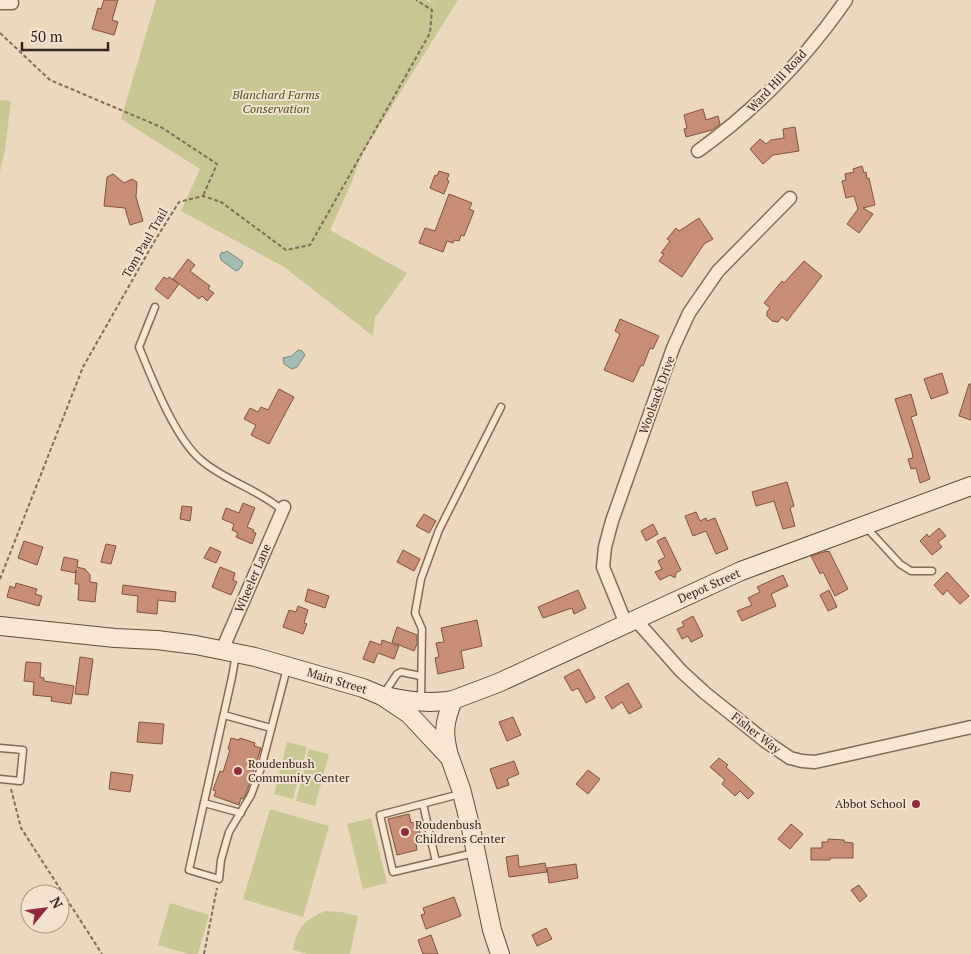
<svg xmlns="http://www.w3.org/2000/svg" width="971" height="954" font-family="'PT Serif',serif">
<style>
.green{fill:#c8c794}
.water{fill:#a2bdb1;stroke:#6a8a7e}
.building{fill:#c88d76;stroke:#815040}
.lines{fill:none;stroke-linecap:round;stroke-linejoin:round}
.service-casing{stroke:#836958;stroke-width:9}
.minor-casing{stroke:#836958;stroke-width:15}
.secondary-casing{stroke:#644a3c;stroke-width:20}
.path{stroke:#836958;stroke-width:2;stroke-dasharray:4 2.5;stroke-linecap:butt}
.service{stroke:#f7e6d2;stroke-width:6}
.minor{stroke:#f7e6d2;stroke-width:12}
.secondary{stroke:#f7e6d2;stroke-width:18}
.poi-dot{fill:#8f2b3a;stroke:#f3e3ce;stroke-width:2}
.labels{text-anchor:middle;stroke-width:4;stroke-linejoin:round;paint-order:stroke}
.street-label{font-size:12px;fill:#33241c;stroke:#f3e3ce}
.park-label{font-size:12px;font-style:italic;fill:#4a4e24;stroke:#f3e3ce}
.poi-label{font-size:12px;fill:#33241c;stroke:#f3e3ce;text-anchor:start}
</style>
<rect width="100%" height="100%" fill="#ebd8bf"/>
<g class="green">
<path d="M156 0H426L436 5 429 0H458L362 154 351 184 330 230 407 273 375 318 373 336 284 267 181 211 200 169 121 119Z"/>
<path d="M0 100 11 101 5 149 0 172Z"/>
<path d="M287 742 307 747 293 799 274 794Z"/>
<path d="M309 749 329 754 315 806 296 801Z"/>
<path d="M270 809 329 826 303 917 243 899Z"/>
<path d="M371 818 387 883 363 889 347 824Z"/>
<path d="M170 903 209 915 198 954H189L158 945Z"/>
<path d="M325 911 341 912 358 916 350 954H307L293 950C297 927 305 920 325 911Z"/>
</g>
<g class="water">
<path d="M227 251 243 262C242 266 241 269 236 271L221 260 220 255 222 252 224 253Z"/>
<path d="M298 350 302 351 305 355 297 367 292 369 284 364 283 358 292 356Z"/>
</g>
<g class="building">
<path d="M104 0H118L112 20 118 22 114 35 92 29 98 8 101 9Z"/>
<path d="M703 109 706 120 718 116 720 124 712 130 686 137 684 129 687 128 684 115Z"/>
<path d="M795 127 799 151 773 155 763 164 750 149 760 139 766 144 771 140 784 138 783 129Z"/>
<path d="M862 166 864 173 866 172 867 179 869 178 875 205 863 208 873 214 859 233 847 224 858 209 854 196 846 198 842 181 846 180 845 174 854 172 853 169Z"/>
<path d="M439 171 449 174 447 180 449 181 444 194 430 188 435 175 437 176Z"/>
<path d="M113 174 124 183 132 179 137 182 136 197 143 221 130 225 125 208 104 206 107 177Z"/>
<path d="M449 194 472 203 469 209 474 211 464 236 461 235 459 241 454 240 453 243 447 241 443 252 419 243 425 228 435 231Z"/>
<path d="M699 218 713 239 704 244 682 277 659 261 664 254 661 253 670 241 667 239 676 228 679 231Z"/>
<path d="M188 259 195 265 190 271 210 286 208 289 214 293 207 301 202 296 199 299 173 279Z"/>
<path d="M804 261 822 276 787 321 782 317 778 322 772 321 767 316V312L770 308 764 303 782 281 784 283Z"/>
<path d="M164 277 167 279 169 277 179 284 168 299 155 289Z"/>
<path d="M620 319 659 336 653 349 650 348 643 366 641 365 633 382 604 370 620 334 615 331Z"/>
<path d="M942 373 948 393 931 399 924 379Z"/>
<path d="M969 384H971V420L959 416Z"/>
<path d="M279 389 294 397 269 444 251 435 256 425 244 419 250 408 258 412 261 407 268 410Z"/>
<path d="M911 394 917 415 911 417 930 479 920 483 916 468 911 469 908 459 913 458 912 452 895 399Z"/>
<path d="M787 482 794 506 790 508 795 526 783 529 774 501 756 506 752 492Z"/>
<path d="M243 503 255 508 247 527 254 530 253 532 256 533 252 544 236 537 238 533 232 530 234 524 222 519 226 508 239 513Z"/>
<path d="M182 506 192 507 190 521 180 519Z"/>
<path d="M696 512 700 521 706 518 707 521 715 518 728 549 716 554 706 531 693 536 685 516Z"/>
<path d="M424 514 436 521 429 533 416 526Z"/>
<path d="M653 524 658 534 646 541 641 531Z"/>
<path d="M939 528 946 536 938 542 942 547 932 555 920 541 927 534 929 537Z"/>
<path d="M665 537 681 570 676 573 675 578 670 575 660 580 655 572 662 569 658 561 665 557 657 541Z"/>
<path d="M24 541 43 547 37 565 18 558Z"/>
<path d="M106 544 116 546 111 564 101 562Z"/>
<path d="M210 547 221 552 216 563 204 558Z"/>
<path d="M403 550 420 559 414 571 397 562Z"/>
<path d="M827 551 828 552 829 551 848 589 835 596 823 572 820 574 811 556Z"/>
<path d="M64 557 78 560 77 567 85 569 90 575V582L97 583 95 602 78 600 79 584H75L76 570V573L61 570Z"/>
<path d="M220 567 235 573 233 580 237 582 231 595 212 587Z"/>
<path d="M947 572 969 596 960 604 947 590 943 595 934 585Z"/>
<path d="M783 575 788 586 771 594 776 606 742 621 737 611 752 605 748 598 760 592 757 587Z"/>
<path d="M16 583 37 589 35 594 42 596 39 606 7 597 10 586 15 588Z"/>
<path d="M123 585 176 592 175 602 158 600 157 614 137 612 138 596 122 594Z"/>
<path d="M308 589 329 596 325 608 305 601Z"/>
<path d="M578 590 586 608 574 614 572 608 543 618 538 607Z"/>
<path d="M829 590 837 607 828 611 820 595Z"/>
<path d="M298 606 308 610 304 623 307 624 303 634 283 627 289 610 296 612Z"/>
<path d="M693 616 703 636 691 642 688 636 682 639 677 629 684 626 682 622Z"/>
<path d="M477 620 482 646 461 651 464 668 438 674 435 658 439 657 436 643 444 642 441 628Z"/>
<path d="M397 627 417 635V644L414 651 392 642Z"/>
<path d="M382 640 399 646 394 659 378 653 374 663 363 659 370 641 381 645Z"/>
<path d="M80 657 93 659 88 695 75 694Z"/>
<path d="M26 662 41 663 40 677 44 678V681L74 686 71 704 51 701 52 697 33 695 34 682 24 681Z"/>
<path d="M579 669 595 698 586 703 578 688 572 691 564 677Z"/>
<path d="M628 683 642 707 629 714 622 702 612 709 605 697Z"/>
<path d="M513 717 521 735 507 741 499 722Z"/>
<path d="M139 722 164 724 162 744 137 742Z"/>
<path d="M231 738 239 740 240 738 255 743 254 746 261 748 246 794 243 799 241 798 239 805 214 796 216 791 213 790 220 771 223 772 230 750 228 749Z"/>
<path d="M719 758 728 765 726 767 754 793 748 799 740 791 735 796 722 784 725 780 710 767Z"/>
<path d="M514 761 519 774 507 779 509 785 497 789 490 769Z"/>
<path d="M588 770 600 779 588 794 576 784Z"/>
<path d="M111 772 133 775 130 792 109 789Z"/>
<path d="M409 814 411 823 417 821 422 841 416 843 417 850 397 855 388 819Z"/>
<path d="M791 824 803 834 790 849 778 839Z"/>
<path d="M828 839 844 840V842L853 843V858H830V860H811V848H822V842H828Z"/>
<path d="M518 855 519 867 545 863 547 872 509 877 506 857Z"/>
<path d="M576 864 578 878 549 883 547 868Z"/>
<path d="M859 885 867 896 860 902 851 890Z"/>
<path d="M454 897 461 916 426 929 421 915 425 914 423 908Z"/>
<path d="M546 928 552 939 537 946 532 935Z"/>
<path d="M431 935 438 954H423L418 940Z"/>
</g>
<g class="lines">
<g class="service-casing">
<g id="service">
<path d="M155 307 139 347C152 379 175 438 201 460 225 481 258 489 282 510"/>
<path d="M865 526 900 564 911 571H932"/>
<path d="M236 654 232 677 189 870 219 879 221 860 229 832 251 795 261 768 287 668"/>
<path d="M383 695 397 674 401 672 421 676"/>
<path d="M421 701 422 629 415 613 421 579 439 530 501 407"/>
<path d="M224 715 271 728"/>
<path d="M0 748 23 750 20 781 0 779"/>
<path d="M460 794 380 815 393 872 474 853"/>
<path d="M204 803 241 813"/>
<path d="M423 804 436 862"/>
</g>
</g>
<g class="minor-casing">
<g id="minor">
<path d="M0 3H12"/>
<path d="M698 151C755 110 806 58 846 0"/>
<path d="M635 619 681 671 705 693 765 741 790 758 802 761 815 762 971 727"/>
<path d="M626 624 603 567 605 547 612 521 673 348 689 313 718 271 790 198"/>
<path d="M222 650 284 507"/>
</g>
</g>
<g class="secondary-casing">
<g id="secondary">
<path d="M0 626 115 638 157 640 196 645 255 657 363 688 382 696 409 714 450 758 461 789 471 829 492 930 500 954"/>
<path d="M390 697C412 702 431 704 453 700"/>
<path d="M449 756C443 732 444 723 453 700L498 683 741 571 971 486"/>
</g>
</g>
<g class="path">
<path d="M0 33 50 80 161 127 217 164 203 196"/>
<path d="M0 579 83 367 154 242 179 202 203 196 221 202 286 250 310 245 430 33 432 10 416 0"/>
<path d="M11 789 21 828 102 954"/>
<path d="M204 954 217 888"/>
</g>
<use href="#service" class="service"/>
<use href="#minor" class="minor"/>
<use href="#secondary" class="secondary"/>
</g>
<g class="poi-dot">
<circle cx="238" cy="771" r="5"/>
<circle cx="916" cy="804" r="5"/>
<circle cx="405" cy="832" r="5"/>
</g>
<g class="labels">
<g class="street-label">
<text transform="translate(777 81) rotate(-47)" y="4">Ward Hill Road</text>
<text transform="translate(145 243) rotate(-60)" y="4">Tom Paul Trail</text>
<text transform="translate(657 395) rotate(-70)" y="4">Woolsack Drive</text>
<text transform="translate(253 578) rotate(-67)" y="4">Wheeler Lane</text>
<text transform="translate(709 586) rotate(-24)" y="4">Depot Street</text>
<text transform="translate(337 681) rotate(17)" y="4">Main Street</text>
<text transform="translate(756 733) rotate(38)" y="4">Fisher Way</text>
</g>
<g class="park-label">
<text x="276" y="99">Blanchard Farms<tspan x="276" dy="14">Conservation</tspan></text>
</g>
<g class="poi-label">
<text x="248" y="768">Roudenbush<tspan x="248" dy="14">Community Center</tspan></text>
<text x="906" y="808" text-anchor="end">Abbot School</text>
<text x="415" y="829">Roudenbush<tspan x="415" dy="14">Childrens Center</tspan></text>
</g>
</g>
<g transform="translate(45 909) rotate(61)"><circle r="24" fill="#f3e3ce" stroke="#a69787"/>
<path d="M0-4L9 19L0 12L-9 19Z" fill="#8f2b3a"/>
<text y="-8" font-size="14" font-weight="bold" text-anchor="middle" fill="#33241c">N</text>
</g>
<path d="M22 42v8h86v-8" fill="none" stroke="#33241c" stroke-width="2.5"/>
<text x="30" y="42" font-size="15" fill="#33241c" stroke="#f3e3ce" stroke-width="4" paint-order="stroke">50 m</text>
</svg>
